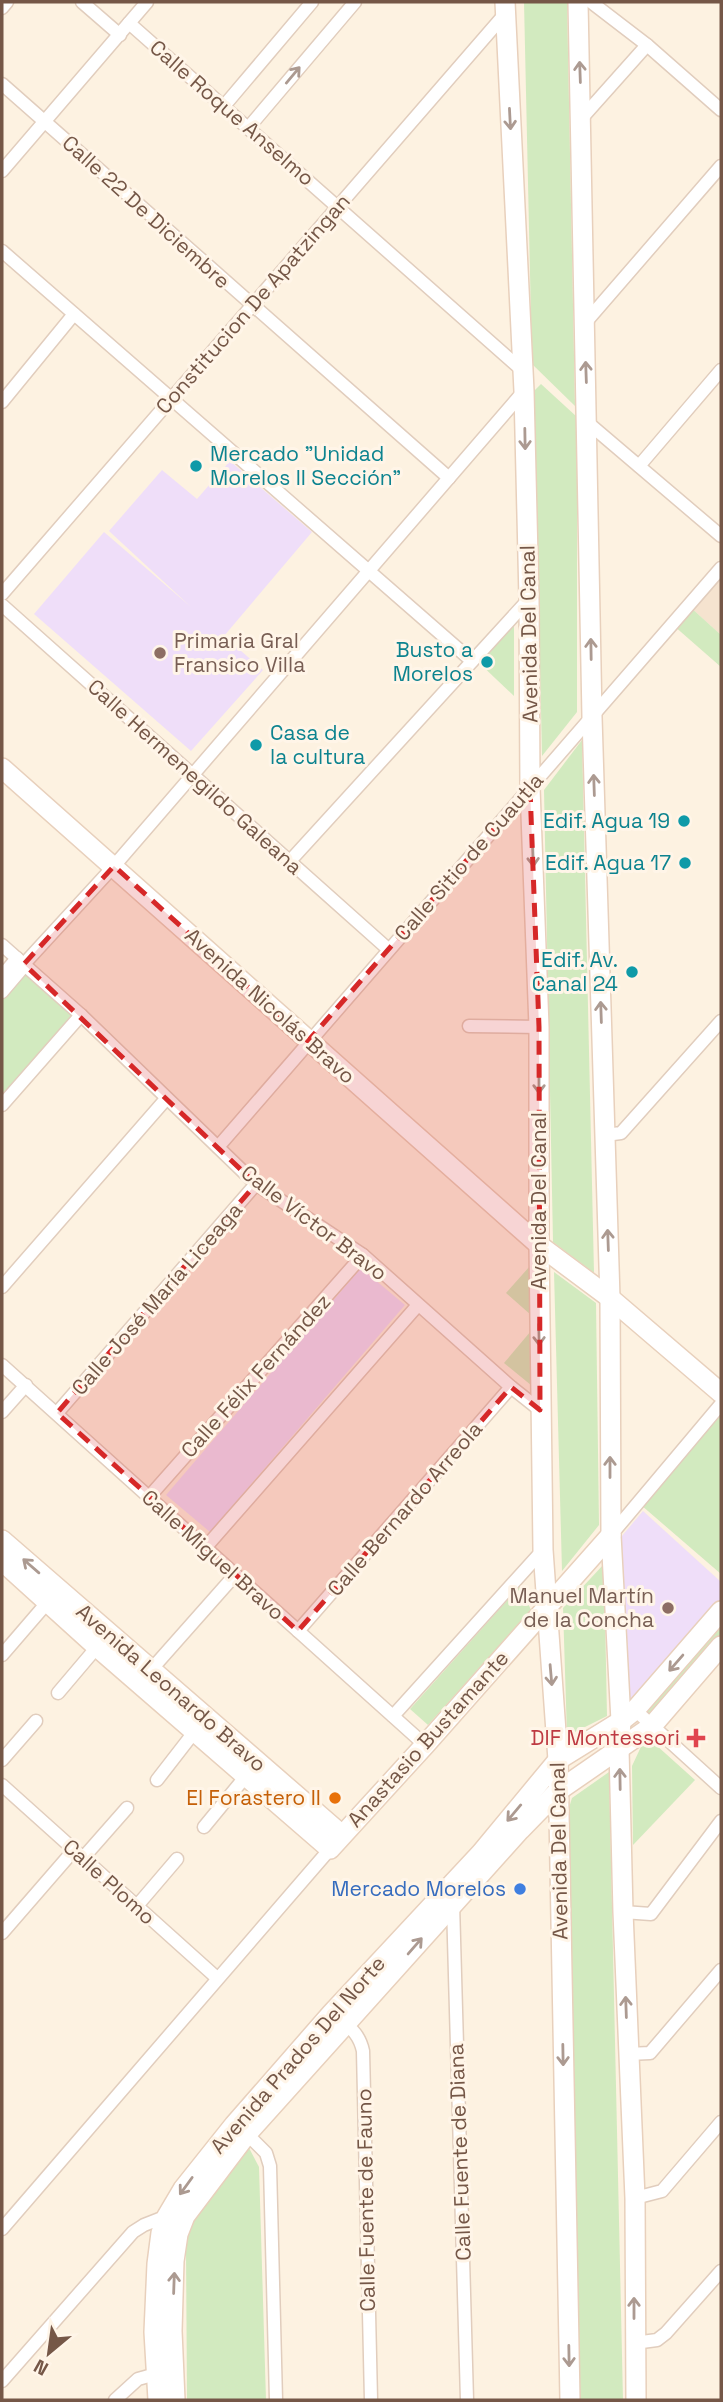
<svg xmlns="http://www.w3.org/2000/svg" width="723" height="2402" font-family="'Space Grotesk',sans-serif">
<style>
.residential{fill:#f5e3cf}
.education{fill:#efdef9}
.green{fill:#d2eabf}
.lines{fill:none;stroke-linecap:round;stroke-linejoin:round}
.street-casing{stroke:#e1cdbd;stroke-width:15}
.secondary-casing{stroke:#e8d0bc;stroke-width:22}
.street{stroke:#fff;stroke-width:12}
.secondary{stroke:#fff;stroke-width:19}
.oneway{stroke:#ac9a91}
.marked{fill:#d62828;fill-opacity:0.2;stroke:#d62828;stroke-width:5;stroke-dasharray:14 9;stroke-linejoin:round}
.culture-dot{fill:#0f9aa8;stroke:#fff5e8;stroke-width:2.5}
.education-dot{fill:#8d6e63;stroke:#fff5e8;stroke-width:2.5}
.health-dot{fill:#e0444e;stroke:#fff5e8;stroke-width:2.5}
.food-dot{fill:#e8710a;stroke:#fff5e8;stroke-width:2.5}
.shop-dot{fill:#3f7fe0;stroke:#fff5e8;stroke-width:2.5}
.labels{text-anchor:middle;stroke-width:6;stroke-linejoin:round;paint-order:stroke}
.street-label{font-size:21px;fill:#755747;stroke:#fff5e8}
.culture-label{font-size:21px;fill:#0d838f;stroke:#fff5e8;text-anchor:end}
.education-label{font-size:21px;fill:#785e54;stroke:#fff5e8;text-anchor:start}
.health-label{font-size:21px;fill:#be3a42;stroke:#fff5e8;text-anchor:end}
.food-label{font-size:21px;fill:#c56008;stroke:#fff5e8;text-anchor:end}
.shop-label{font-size:21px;fill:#366cbe;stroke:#fff5e8;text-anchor:end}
</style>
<rect width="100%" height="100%" fill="#fdf2e1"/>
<path class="residential" d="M721 568V635L689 606Z"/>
<g class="education">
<path d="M230 461 312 532 224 636 263 670 191 751 34 614 104 532 191 607 109 531 162 470 197 499Z"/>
<path d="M361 1268 405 1305 210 1532 166 1495Z"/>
<path d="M643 1511 721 1582V1599L627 1709 621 1537Z"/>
</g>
<g class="green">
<path d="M524 2H567L575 406 532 364Z"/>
<path d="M541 384 577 417V712L542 756 534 391Z"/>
<path d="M689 606 721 635V667L673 625Z"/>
<path d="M514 624V696L477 661Z"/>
<path d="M582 740 594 1273 553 1242 544 790Z"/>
<path d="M26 972 75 1015 2 1099V1000Z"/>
<path d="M530 1266 531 1315 506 1293Z"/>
<path d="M554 1272 596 1303 599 1525 562 1571Z"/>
<path d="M536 1325 537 1390 504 1363Z"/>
<path d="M721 1415V1574L641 1505Z"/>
<path d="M604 1564 607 1716 567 1736 563 1608Z"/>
<path d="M520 1586 531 1610 428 1725 410 1709Z"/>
<path d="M721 1615V1645L652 1724 638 1710Z"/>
<path d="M646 1736 695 1780 633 1845 632 1766Z"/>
<path d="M609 1772 623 2400H579L568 1811 572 1798Z"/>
<path d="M248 2146 259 2167 266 2400H187L186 2251 191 2207Z"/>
</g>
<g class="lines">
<g class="street-casing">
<g id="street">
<path d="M82 2 120 35"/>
<path d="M591 2 647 45 721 110"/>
<path d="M2 8 7 2"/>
<path d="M129 23 522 370"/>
<path d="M2 84 449 478"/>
<path d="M224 106 312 2"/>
<path d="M581 119 647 45"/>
<path d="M249 127 355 2"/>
<path d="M2 171 147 2"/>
<path d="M2 251 472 661"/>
<path d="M585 323 721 166"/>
<path d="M2 402 74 314"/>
<path d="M587 422 721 536"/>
<path d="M639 466 721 370"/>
<path d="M2 594 505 14"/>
<path d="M2 605 388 949"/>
<path d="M290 861 529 599"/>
<path d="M2 945 81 1015 256 1184 363 1255 511 1387 540 1410"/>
<path d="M24 964 114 866 524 391"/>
<path d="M2 976 17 958"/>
<path d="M2 992 25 965"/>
<path d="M469 1026 539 1027"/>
<path d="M2 1105 81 1015"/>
<path d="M605 1135 621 1133 721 1021"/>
<path d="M218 1147 721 568"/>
<path d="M2 1287 166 1099"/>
<path d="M2 1365 425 1745"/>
<path d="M2 1412 26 1385"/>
<path d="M57 1413 256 1184"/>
<path d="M149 1497 363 1255"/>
<path d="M611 1535 721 1404"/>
<path d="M205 1548 418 1305"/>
<path d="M298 1631 511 1387"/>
<path d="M2 1655 52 1597"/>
<path d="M150 1671 235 1575"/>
<path d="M58 1693 97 1647"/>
<path d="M635 1710 721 1788"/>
<path d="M393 1716 543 1550"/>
<path d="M2 1760 36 1721"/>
<path d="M157 1780 195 1731"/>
<path d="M2 1785 217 1978"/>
<path d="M204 1827 246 1776"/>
<path d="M83 1858 127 1808"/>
<path d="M453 1904 467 2400"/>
<path d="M136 1907 177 1859"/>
<path d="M623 1912 651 1914 721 1821"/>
<path d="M2 1933 74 1850"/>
<path d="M341 2021C353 2029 360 2037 363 2051L371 2400"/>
<path d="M628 2054 650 2053 721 1970"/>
<path d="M247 2134 266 2153 270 2166 276 2400"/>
<path d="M635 2198 662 2191 721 2122"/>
<path d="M2 2229 330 1849"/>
<path d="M634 2343 657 2340 666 2333 721 2271"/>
<path d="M2 2381 133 2232 144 2225 167 2216"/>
<path d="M115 2400 138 2379 156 2374"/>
</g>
</g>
<g class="secondary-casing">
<g id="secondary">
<path d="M505 2 524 391 529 599 530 788 539 1027V1245L543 1550 558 1760 570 2400"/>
<path d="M578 2 592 717 610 1298 611 1535 621 1721 619 1749 623 1912 635 2198 636 2400"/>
<path d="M2 768 539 1245 610 1298 721 1393"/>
<path d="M2 1540 342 1835"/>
<path d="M2 1561 97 1647 330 1849 425 1745 611 1535"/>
<path d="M158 2400 154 2332 157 2264 161 2233 167 2216 183 2189 234 2125 331 2014 481 1853 558 1760 621 1721 635 1710 721 1611"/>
<path d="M175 2400 172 2331 174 2261 178 2234 185 2216 247 2134 520 1830 558 1791 652 1726 721 1646"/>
</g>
</g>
<use href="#street" class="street"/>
<use href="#secondary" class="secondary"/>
</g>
<defs><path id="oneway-shaft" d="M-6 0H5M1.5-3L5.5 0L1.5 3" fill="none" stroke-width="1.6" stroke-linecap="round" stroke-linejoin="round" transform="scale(1.75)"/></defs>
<g class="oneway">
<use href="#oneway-shaft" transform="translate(580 72) rotate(-92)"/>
<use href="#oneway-shaft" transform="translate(293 75) rotate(-50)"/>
<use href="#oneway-shaft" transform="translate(510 119) rotate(87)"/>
<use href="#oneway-shaft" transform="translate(586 372) rotate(-92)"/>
<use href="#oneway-shaft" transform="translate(525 439) rotate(89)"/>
<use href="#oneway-shaft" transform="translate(591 649) rotate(-91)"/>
<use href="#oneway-shaft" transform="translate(594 785) rotate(-92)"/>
<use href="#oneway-shaft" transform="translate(533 856) rotate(88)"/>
<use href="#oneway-shaft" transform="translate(601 1012) rotate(-92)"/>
<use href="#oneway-shaft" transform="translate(539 1083) rotate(90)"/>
<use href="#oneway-shaft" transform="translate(608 1240) rotate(-92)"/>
<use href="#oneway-shaft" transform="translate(539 1335) rotate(89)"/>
<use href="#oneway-shaft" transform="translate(610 1467) rotate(-90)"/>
<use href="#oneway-shaft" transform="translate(31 1566) rotate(-139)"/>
<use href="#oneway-shaft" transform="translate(676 1663) rotate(131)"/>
<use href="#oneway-shaft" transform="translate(551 1675) rotate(85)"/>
<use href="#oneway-shaft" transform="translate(620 1779) rotate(-91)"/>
<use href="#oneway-shaft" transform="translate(514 1813) rotate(130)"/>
<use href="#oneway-shaft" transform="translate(415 1946) rotate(-49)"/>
<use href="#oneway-shaft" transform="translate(626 2007) rotate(-92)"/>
<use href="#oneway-shaft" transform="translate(563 2055) rotate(89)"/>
<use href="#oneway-shaft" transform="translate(186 2186) rotate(126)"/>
<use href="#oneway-shaft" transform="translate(174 2283) rotate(-88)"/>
<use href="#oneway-shaft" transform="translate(634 2308) rotate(-90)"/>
<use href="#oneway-shaft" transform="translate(569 2356) rotate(89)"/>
</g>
<path class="marked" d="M530 788 539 1027 540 1410 511 1387 298 1631 57 1413 256 1184 24 964 114 866 308 1041Z"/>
<g class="culture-dot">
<circle cx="196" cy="466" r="7"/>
<circle cx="487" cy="662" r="7"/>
<circle cx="256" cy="745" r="7"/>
<circle cx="684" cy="821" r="7"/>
<circle cx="685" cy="863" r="7"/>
<circle cx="632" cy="972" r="7"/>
</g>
<g class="education-dot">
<circle cx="160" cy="653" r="7"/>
<circle cx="668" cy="1608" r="7"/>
</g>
<path class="health-dot" d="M692.5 1727.5h7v7h7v7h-7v7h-7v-7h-7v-7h7z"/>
<circle class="food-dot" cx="335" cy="1798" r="7"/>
<circle class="shop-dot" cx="520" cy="1889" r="7"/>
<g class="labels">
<g class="street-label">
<text transform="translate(232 113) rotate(41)" y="7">Calle Roque Anselmo</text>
<text transform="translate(146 212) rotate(42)" y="7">Calle 22 De Diciembre</text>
<text transform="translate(253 304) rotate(-49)" y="7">Constitucion De Apatzingan</text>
<text transform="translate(529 634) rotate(-91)" y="7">Avenida Del Canal</text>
<text transform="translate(195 777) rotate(42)" y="7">Calle Hermenegildo Galeana</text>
<text transform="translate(469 857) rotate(-49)" y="7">Calle Sitio de Cuautla</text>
<text transform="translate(270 1006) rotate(42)" y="7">Avenida Nicolás Bravo</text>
<text transform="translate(539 1201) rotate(-90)" y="7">Avenida Del Canal</text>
<text transform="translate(314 1223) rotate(37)" y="7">Calle Víctor Bravo</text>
<text transform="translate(157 1299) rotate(-49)" y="7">Calle José María Liceaga</text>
<text transform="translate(256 1376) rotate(-48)" y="7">Calle Félix Fernández</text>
<text transform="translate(405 1509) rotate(-49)" y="7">Calle Bernardo Arreola</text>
<text transform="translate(213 1555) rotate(42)" y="7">Calle Miguel Bravo</text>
<text transform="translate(171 1688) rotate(41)" y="7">Avenida Leonardo Bravo</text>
<text transform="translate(428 1739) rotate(-48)" y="7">Anastasio Bustamante</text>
<text transform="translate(559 1851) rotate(-91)" y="7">Avenida Del Canal</text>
<text transform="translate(109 1882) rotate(42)" y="7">Calle Plomo</text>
<text transform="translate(298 2055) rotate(-49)" y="7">Avenida Prados Del Norte</text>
<text transform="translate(460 2152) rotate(-92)" y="7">Calle Fuente de Diana</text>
<text transform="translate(366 2200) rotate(-91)" y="7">Calle Fuente de Fauno</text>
</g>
<g class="culture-label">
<text x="210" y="461" text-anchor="start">Mercado "Unidad<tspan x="210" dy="24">Morelos II Sección"</tspan></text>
<text x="473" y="657">Busto a<tspan x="473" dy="24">Morelos</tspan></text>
<text x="270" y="740" text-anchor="start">Casa de<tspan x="270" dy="24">la cultura</tspan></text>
<text x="670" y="828">Edif. Agua 19</text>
<text x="671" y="870">Edif. Agua 17</text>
<text x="618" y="967">Edif. Av.<tspan x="618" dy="24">Canal 24</tspan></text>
</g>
<g class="education-label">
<text x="174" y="648">Primaria Gral<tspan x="174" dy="24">Fransico Villa</tspan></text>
<text x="654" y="1603" text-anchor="end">Manuel Martín<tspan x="654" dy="24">de la Concha</tspan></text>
</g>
<g class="health-label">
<text x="680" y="1745">DIF Montessori</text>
</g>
<g class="food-label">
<text x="321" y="1805">El Forastero II</text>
</g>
<g class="shop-label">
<text x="506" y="1896">Mercado Morelos</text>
</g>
</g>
<rect width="723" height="2402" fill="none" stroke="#755747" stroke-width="7"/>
<g transform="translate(49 2353) rotate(209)" stroke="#fff5e8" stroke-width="5" paint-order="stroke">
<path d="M0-5L12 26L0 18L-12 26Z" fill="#755747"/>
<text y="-10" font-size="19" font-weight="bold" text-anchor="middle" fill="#755747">N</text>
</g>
</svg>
